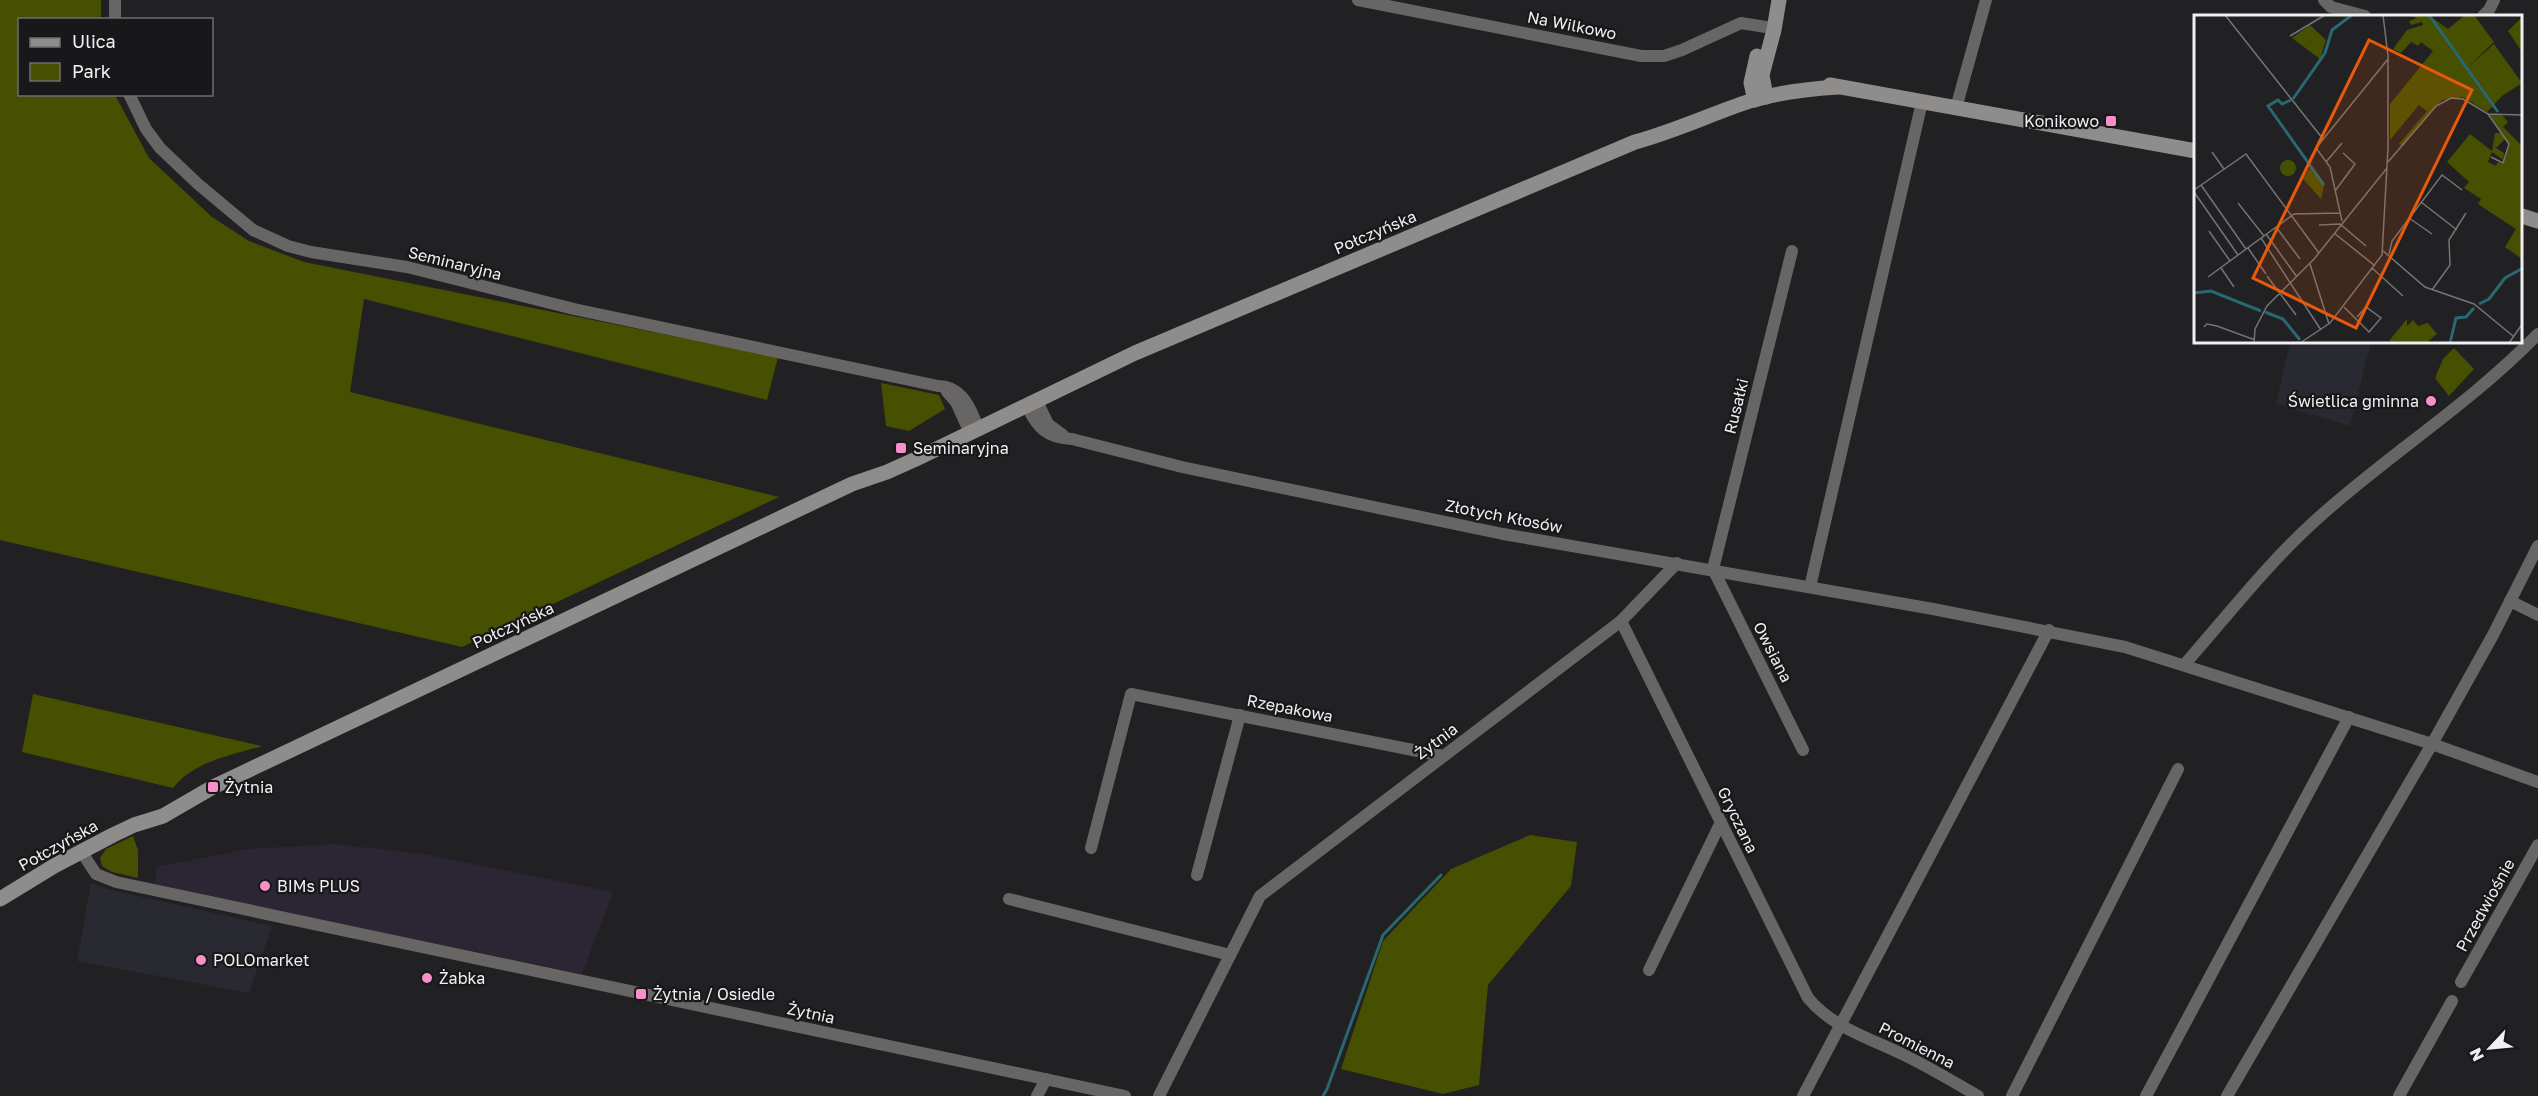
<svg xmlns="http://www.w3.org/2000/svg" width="2538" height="1096" font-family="'Golos Text',sans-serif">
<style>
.built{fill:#292931}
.industrial{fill:#2c2534}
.green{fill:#474f01}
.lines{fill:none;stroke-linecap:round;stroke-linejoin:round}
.stream{stroke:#296771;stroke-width:3}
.street{stroke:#676665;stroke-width:12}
.secondary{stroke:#8e8d8b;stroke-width:15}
.poi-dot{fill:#f98fca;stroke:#18181a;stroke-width:2}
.labels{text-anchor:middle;stroke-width:4.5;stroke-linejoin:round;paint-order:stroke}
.street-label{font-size:16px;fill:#f0f0f2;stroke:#18181a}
.poi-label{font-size:16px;fill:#f0f0f2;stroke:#18181a;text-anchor:start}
.inset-river{fill:none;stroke:#296771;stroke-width:3}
.inset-road{fill:none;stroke:#747476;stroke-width:1.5}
.view{fill:#e8590c;fill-opacity:0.15;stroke:#e8590c;stroke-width:3}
.inset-edge{fill:none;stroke:#f0f0f2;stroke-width:3}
</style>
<rect width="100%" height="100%" fill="#212123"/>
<g class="built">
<path d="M2290 342H2371L2350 426 2276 404Z"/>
<path d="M91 883 107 889 272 926 249 993 77 961Z"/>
</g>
<path class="industrial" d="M335 844 423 854 613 892 582 974 155 885 156 867 247 849Z"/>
<g class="green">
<path d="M0 0H101V19L20 20V94L115 95 149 158 212 217 249 241 304 262 778 357 767 400 364 299 350 392 779 497 462 647 0 540Z"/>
<path d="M2454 348 2474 369 2449 396 2435 378 2443 359Z"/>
<path d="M881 383 939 395 945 409 909 431 886 426Z"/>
<path d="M33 694 262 746C231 755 193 762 173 788L22 752Z"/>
<path d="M1530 835 1577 842 1571 886 1488 985 1479 1085 1443 1094 1341 1069 1383 941 1451 869Z"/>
<path d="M133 836 138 850V878L112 872 102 866 100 858 106 849Z"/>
</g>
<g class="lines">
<path class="stream" d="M1323 1096 1327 1089 1383 935 1441 875"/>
<g class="street">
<path d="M115 0V20"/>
<path d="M1358 0 1641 56H1664L1682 50 1741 23 1766 27"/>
<path d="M2324 0 2331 7 2365 16"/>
<path d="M2483 16 2489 10 2494 0"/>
<path d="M129 94 146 129 160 148 198 184 253 230 288 246 311 252 407 267 574 309 938 386C959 386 968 403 975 420"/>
<path d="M1956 108 1986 0"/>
<path d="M1792 251 1713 569 1803 750"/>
<path d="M947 392 956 402 966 424"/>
<path d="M1037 401 1048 424 1063 435"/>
<path d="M1027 406C1037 428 1047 438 1072 439L1182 467 1503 534 1933 609 2125 647 2432 744 2538 782"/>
<path d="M1810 587 1922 102"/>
<path d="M2510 601 2538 615"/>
<path d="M1621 621 1808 998C1833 1028 1870 1038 1904 1055 1929 1067 1954 1082 1978 1096"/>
<path d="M2185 664C2228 615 2269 562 2317 519 2389 454 2470 404 2538 334"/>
<path d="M1091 848 1131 694 1443 756"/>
<path d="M81 851 96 874 116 882 1125 1096"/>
<path d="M1197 875 1240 715"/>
<path d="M1009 899 1230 955"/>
<path d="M1649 970 1721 822"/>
<path d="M2461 982 2538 845"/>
<path d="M1037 1096 1046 1079"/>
<path d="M1159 1096 1260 896 1621 621 1677 563"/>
<path d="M1803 1096 2049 630"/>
<path d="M2012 1096 2178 769"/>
<path d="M2146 1096 2349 717"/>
<path d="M2227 1096 2432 744 2493 635 2538 546"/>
<path d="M2399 1096 2452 1001"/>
</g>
<g class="secondary">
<path d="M1830 85 2196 151"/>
<path d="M1766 97 1762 75 1774 30 1779 0"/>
<path d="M1755 100 1751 83 1757 56"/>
<path d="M2522 216 2538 221"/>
<path d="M0 899 54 866 113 835 134 825 163 816 213 787 852 484 887 472 916 459 1135 353 1635 142C1675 131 1711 114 1750 101 1778 92 1809 89 1838 87"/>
</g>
</g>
<g class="poi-dot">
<rect x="2105" y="115" width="12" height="12" rx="3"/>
<circle cx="2431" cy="401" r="6"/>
<rect x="895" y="442" width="12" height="12" rx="3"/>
<rect x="207" y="781" width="12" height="12" rx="3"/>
<circle cx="265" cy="886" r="6"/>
<circle cx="201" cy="960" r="6"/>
<circle cx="427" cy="978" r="6"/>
<rect x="635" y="988" width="12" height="12" rx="3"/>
</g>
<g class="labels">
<g class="street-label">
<text transform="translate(1572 25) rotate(11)" y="6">Na Wilkowo</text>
<text transform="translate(1375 232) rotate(-23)" y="6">Połczyńska</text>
<text transform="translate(455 263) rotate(14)" y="6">Seminaryjna</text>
<text transform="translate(1736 406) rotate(-76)" y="6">Rusałki</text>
<text transform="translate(1504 516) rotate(11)" y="6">Złotych Kłosów</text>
<text transform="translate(513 625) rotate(-25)" y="6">Połczyńska</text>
<text transform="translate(1773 652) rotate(63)" y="6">Owsiana</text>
<text transform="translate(1290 708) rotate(11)" y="6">Rzepakowa</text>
<text transform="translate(1436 741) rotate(-37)" y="6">Żytnia</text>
<text transform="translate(1738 820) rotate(64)" y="6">Gryczana</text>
<text transform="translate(58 845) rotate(-29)" y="6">Połczyńska</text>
<text transform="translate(2485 905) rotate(-61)" y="6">Przedwiośnie</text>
<text transform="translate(811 1013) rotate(12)" y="6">Żytnia</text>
<text transform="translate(1917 1045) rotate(27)" y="6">Promienna</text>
</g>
<g class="poi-label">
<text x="2099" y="127" text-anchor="end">Konikowo</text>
<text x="2419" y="407" text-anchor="end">Świetlica gminna</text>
<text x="913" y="454">Seminaryjna</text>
<text x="225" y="793">Żytnia</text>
<text x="277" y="892">BIMs PLUS</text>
<text x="213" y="966">POLOmarket</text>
<text x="439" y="984">Żabka</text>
<text x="653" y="1000">Żytnia / Osiedle</text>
</g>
</g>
<g transform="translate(2194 15)">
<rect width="328" height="328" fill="#212123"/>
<path d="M213 0H234L254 14 271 0H280L300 27 272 54 300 29 328 68 308 81 293 97 269 82 248 85 209 131 205 129 233 96 225 90 196 125V89L239 36 227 27 224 31 217 27 207 38 199 34 213 15 229 10 228 7 217 10 215 6 223 3ZM328 2V37L314 16ZM116 10 132 25 126 44 98 23ZM295 99 308 100 314 107 309 112 328 131V244L311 232 322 214 284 189 287 184 270 173 275 167 253 147 276 119 298 136 301 118H307L311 124 302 133 310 138 309 145 298 137 294 147 302 151 304 147 309 149 315 130ZM86 153a8 8 0 1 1 16 0a8 8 0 1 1-16 0ZM116 152 130 171 127 184 109 164ZM213 304V311L219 305 224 311 234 308 243 319 232 328H199L195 326Z" fill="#474f01"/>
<path class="inset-river" d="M235 0 304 97M99 84 131 38 138 15 158 0M97 85 88 89 84 85 74 91 130 170M0 278 17 276 67 296M285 289 295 284 311 263 329 253M71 297 89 304 106 325M256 328 262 303 272 302 280 293"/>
<path class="inset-road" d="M31 0 129 124M189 0 194 41V134M96 21 131 0M294 99 315 129 309 148 297 142M18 137 30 154M132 147 148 128M194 147 242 91 257 83 269 84 294 99 329 100M7 170 52 234M0 175 52 139 125 238M141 176 161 149 149 138M0 177 44 240M227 187 263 215M44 188 70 221M215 203 238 219M148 206 136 152 122 133 194 44M125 210 146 209 172 231M82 212 106 244M15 216 36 246M140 218 180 250M72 219 103 262M67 223 127 315M54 233 72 259M188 235 231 272 280 289 319 321M195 239 198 226 248 160 268 175M116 249 135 309M27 253 40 272M178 253 209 281M73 261 102 300M14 262 100 199 146 198M238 275 256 250 255 225 272 198M150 292 175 317 187 303 172 292 163 302M10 312 13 309 23 311 61 325M60 328 61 314 73 291 120 244 193 153M106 328 136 308 188 240 194 133M315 328 329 308"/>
<path class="view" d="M175 25 278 75 162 313 59 263Z"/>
<rect width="328" height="328" class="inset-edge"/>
</g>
<rect x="18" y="18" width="195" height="78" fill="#18181a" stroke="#6e6e70" stroke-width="1.5"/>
<rect x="30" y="38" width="30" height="9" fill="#8e8d8b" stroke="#6e6e70" stroke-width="1.5"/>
<text x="72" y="48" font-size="18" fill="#f0f0f2">Ulica</text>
<rect x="30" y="63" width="30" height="18" fill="#474f01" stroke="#6e6e70" stroke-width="1.5"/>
<text x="72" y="78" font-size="18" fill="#f0f0f2">Park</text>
<g transform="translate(2490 1048) rotate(244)" stroke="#18181a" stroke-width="4.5" paint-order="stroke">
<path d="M0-4.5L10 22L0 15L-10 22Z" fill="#f0f0f2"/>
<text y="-9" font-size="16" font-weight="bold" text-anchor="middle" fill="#f0f0f2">N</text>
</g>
</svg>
